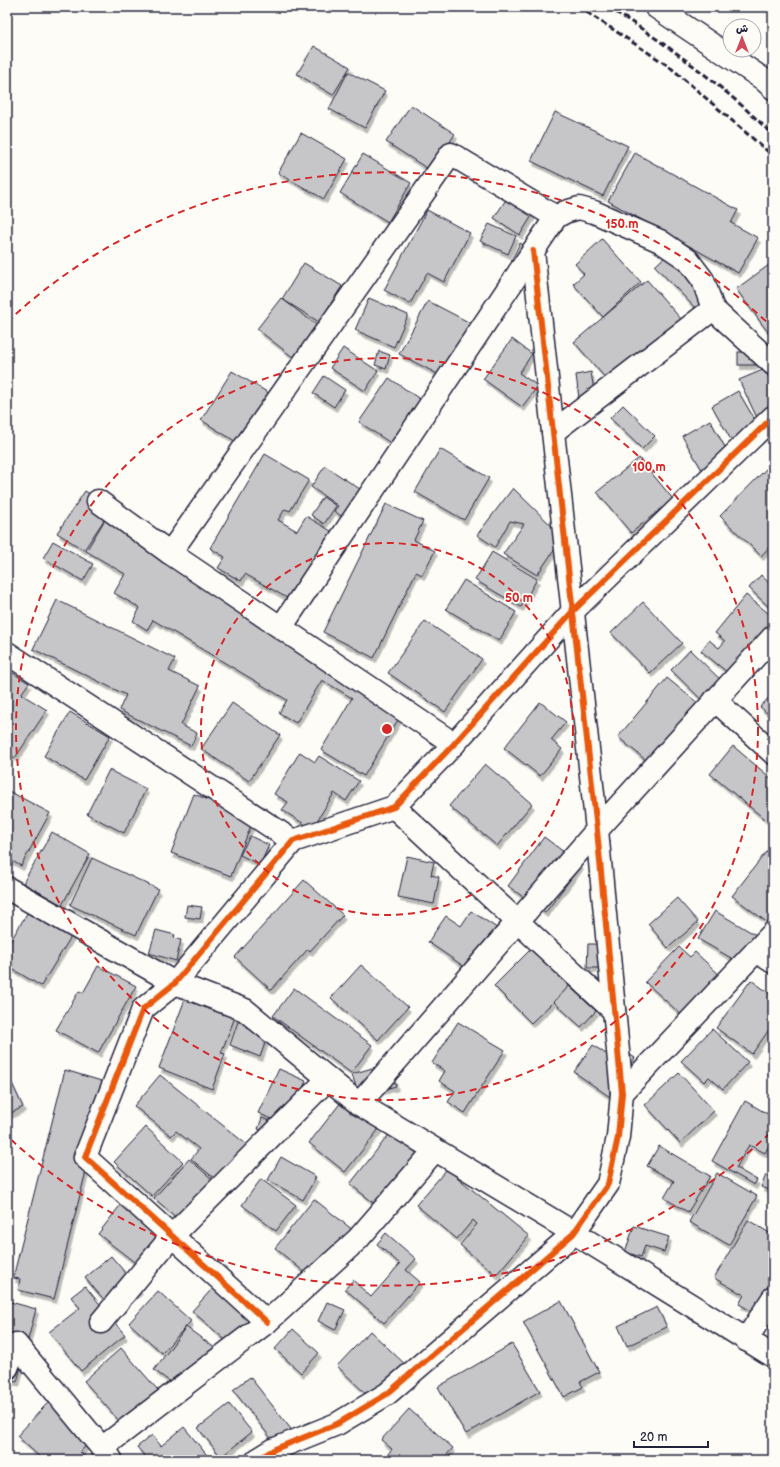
<svg xmlns="http://www.w3.org/2000/svg" width="780" height="1467" font-family="'Balsamiq Sans','Playpen Sans Arabic',sans-serif">
<style>
.building{fill:#c6c6c8;stroke:#22223b;filter:url(#shadow)}
.lines{fill:none;stroke-linecap:round;stroke-linejoin:round}
.street-casing{stroke:#22223b;stroke-width:25}
.street{stroke:#fdfcf7;stroke-width:22}
.rail{stroke:#22223b;stroke-width:3;stroke-dasharray:6 3;stroke-linecap:butt}
.cycleway-casing{stroke:#fdfcf7;stroke-width:8}
.cycleway{stroke:#e8590c;stroke-width:6}
.ring{fill:none;stroke:#d62828;stroke-width:2;stroke-dasharray:7 5}
.centre{fill:#d62828;stroke:#fdfcf7;stroke-width:2}
.ring-label{font-size:12px;text-anchor:middle;font-weight:bold;fill:#d62828;stroke:#fdfcf7;stroke-width:3.5;stroke-linejoin:round;paint-order:stroke}
</style>
<defs>
<filter id="shadow"><feDropShadow dx="2.5" dy="4.5" stdDeviation="0" flood-color="#0004"/></filter>
</defs>
<rect width="100%" height="100%" fill="#fdfcf7"/>
<filter id="ink" filterUnits="userSpaceOnUse"><feTurbulence type="fractalNoise" baseFrequency=".025" numOctaves="2"/><feDisplacementMap in="SourceGraphic" scale="8" xChannelSelector="R" yChannelSelector="G"/><feConvolveMatrix kernelMatrix="1 2 1 2 8 2 1 2 1" color-interpolation-filters="sRGB"/></filter>
<g filter="url(#ink)">
<g class="building">
<path d="M314 46 350 67 333 95 297 74Z"/>
<path d="M348 72 385 91 365 128 329 109Z"/>
<path d="M411 105 455 134 431 171 386 142Z"/>
<path d="M555 112 628 146 603 196 531 161Z"/>
<path d="M301 133 347 159 324 199 278 173Z"/>
<path d="M635 153 738 210 731 223 758 238 738 273 608 201Z"/>
<path d="M363 154 411 183 388 222 340 193Z"/>
<path d="M507 198 533 214 520 235 494 218Z"/>
<path d="M427 210 470 233 444 282 427 273 410 304 384 290Z"/>
<path d="M489 224 516 236 508 254 480 241Z"/>
<path d="M602 239 641 282 603 317 573 284 584 274 575 264Z"/>
<path d="M520 243 534 250 525 268 511 261Z"/>
<path d="M674 248 715 293 697 310 655 266Z"/>
<path d="M773 262V339L736 289Z"/>
<path d="M304 263 342 286 319 322 282 299Z"/>
<path d="M647 280 681 319 608 381 574 342Z"/>
<path d="M281 298 323 330 299 362 257 329Z"/>
<path d="M369 298 408 315 394 347 355 330Z"/>
<path d="M428 301 478 327 449 380 399 354Z"/>
<path d="M512 339 532 354 519 373 538 386 522 407 483 379Z"/>
<path d="M343 348 378 371 365 391 330 368Z"/>
<path d="M379 351 390 355 386 369 375 365Z"/>
<rect x="738" y="352" width="17" height="13"/>
<path d="M765 369 773 386V416L759 422 739 380Z"/>
<path d="M232 371 277 398 246 448 201 420Z"/>
<path d="M591 372 596 403 580 406 576 375Z"/>
<path d="M324 376 345 390 334 407 313 393Z"/>
<path d="M389 378 427 404 398 448 359 422Z"/>
<path d="M738 391 762 432 735 447 712 406Z"/>
<path d="M623 405 655 436 642 449 610 418Z"/>
<path d="M710 420 732 460 705 475 682 436Z"/>
<path d="M440 449 489 478 464 520 415 492Z"/>
<path d="M265 454 309 480 290 511 285 509 278 520 297 531 306 516 341 537 301 606 245 574 241 581 218 568 225 557 210 548Z"/>
<path d="M639 458 673 499 631 533 597 492Z"/>
<path d="M325 466 372 497 354 525 334 511 338 506 311 487Z"/>
<path d="M767 468 773 474V543L761 556 720 516Z"/>
<path d="M513 488 563 537 537 575 503 554 524 524 510 521 495 547 477 535Z"/>
<path d="M85 491 112 508 84 550 57 533Z"/>
<path d="M323 497 336 506 324 524 311 515Z"/>
<path d="M386 504 423 521 414 540 435 551 422 575 416 572 374 658 323 632Z"/>
<path d="M106 518 410 700 364 776 321 750 352 698 322 680 296 723 279 713 287 700 153 620 147 630 133 621 140 608 114 593 125 574 86 551Z"/>
<path d="M53 541 93 564 83 581 43 558Z"/>
<path d="M492 552 537 579 521 607 475 580Z"/>
<path d="M761 575 773 587V611L749 588Z"/>
<path d="M464 580 516 612 499 641 446 609Z"/>
<path d="M746 595 773 617V635L738 681 701 651 709 640 719 648 725 641 715 633Z"/>
<path d="M57 600 175 659 169 671 200 686 181 725 197 733 191 746 119 710 126 695 33 649Z"/>
<path d="M643 602 682 643 650 673 611 633Z"/>
<path d="M425 621 482 659 445 712 388 673Z"/>
<path d="M690 650 731 690 711 709 671 670Z"/>
<path d="M8 670 29 683 21 694 47 710 15 758 7 753Z"/>
<path d="M667 678 710 713 660 772 618 737Z"/>
<path d="M773 693V718L760 707Z"/>
<path d="M540 702 566 722 551 740 562 749 540 776 504 748Z"/>
<path d="M232 703 280 735 249 781 201 749Z"/>
<path d="M70 712 110 736 84 780 44 756Z"/>
<path d="M733 746 773 780V826L710 774Z"/>
<path d="M300 752 315 762 319 756 359 781 346 801 334 793 312 829 282 810 288 802 274 794Z"/>
<path d="M485 764 532 804 497 846 449 806Z"/>
<path d="M109 770 146 789 124 833 87 814Z"/>
<path d="M7 790 50 813 21 866 7 858Z"/>
<path d="M194 794 254 818 231 876 171 853Z"/>
<path d="M52 832 90 854 62 905 23 883Z"/>
<path d="M250 836 269 845 260 865 240 855Z"/>
<path d="M544 837 581 865 545 913 508 886Z"/>
<path d="M773 843V925L772 926 732 896Z"/>
<path d="M407 856 434 862 431 875 439 877 434 904 398 897Z"/>
<path d="M92 858 158 889 136 935 70 905Z"/>
<path d="M304 880 343 915 310 951 308 949 271 990 235 957Z"/>
<path d="M677 898 698 922 668 948 648 924Z"/>
<path d="M187 905 202 907 200 919 185 917Z"/>
<path d="M29 910 72 935 41 986 7 966V947Z"/>
<path d="M471 911 497 928 469 970 428 942 446 916 461 926Z"/>
<path d="M715 911 761 938 745 966 698 939Z"/>
<path d="M156 930 175 935 174 938 181 940 176 961 149 953Z"/>
<path d="M588 944H602L601 968H587Z"/>
<path d="M679 947 690 957 695 952 724 979 686 1019 645 982Z"/>
<path d="M532 948 570 986 531 1023 494 986Z"/>
<path d="M361 965 408 1007 378 1040 331 998Z"/>
<path d="M98 966 136 986 98 1053 56 1030 79 991 83 993Z"/>
<path d="M751 980 773 996V1024L752 1054 716 1028Z"/>
<path d="M569 986 596 1011 581 1027 554 1002Z"/>
<path d="M294 988 372 1045 351 1073 273 1016Z"/>
<path d="M187 994 237 1012 221 1053 225 1054 212 1089 159 1068Z"/>
<path d="M241 1013 272 1024 260 1057 230 1045Z"/>
<path d="M458 1022 505 1050 465 1113 448 1102 455 1091 439 1081 445 1071 432 1063Z"/>
<path d="M712 1029 748 1062 723 1089 709 1077 704 1082 681 1061Z"/>
<path d="M618 1036 620 1048 635 1058 627 1069 620 1104 574 1072 593 1045 606 1054Z"/>
<path d="M389 1063 396 1086 359 1096 352 1074Z"/>
<path d="M279 1069 306 1081 293 1110 280 1123 258 1113Z"/>
<path d="M65 1070 108 1083 54 1299 18 1290 20 1279 13 1278Z"/>
<path d="M7 1073 23 1107 7 1115Z"/>
<path d="M679 1073 714 1111 680 1143 645 1105Z"/>
<path d="M160 1075 256 1152 226 1188 191 1159 199 1149 176 1131 171 1136 134 1106Z"/>
<path d="M342 1101 379 1129 345 1172 309 1143Z"/>
<path d="M745 1101 773 1117V1138L765 1153 749 1145 736 1168 757 1180 754 1185 712 1161Z"/>
<path d="M262 1118 279 1124 274 1136 258 1129Z"/>
<path d="M146 1127 183 1162 152 1196 114 1162Z"/>
<path d="M391 1132 426 1161 385 1212 350 1184Z"/>
<path d="M659 1146 710 1176 688 1212 664 1198 674 1181 647 1166Z"/>
<path d="M281 1157 316 1177 303 1200 268 1180Z"/>
<path d="M189 1159 222 1188 187 1227 154 1198Z"/>
<path d="M447 1169 529 1236 496 1275 460 1245 477 1224 473 1220 457 1239 416 1205Z"/>
<path d="M717 1173 757 1196 729 1245 689 1222Z"/>
<path d="M766 1175 773 1177V1191L761 1187Z"/>
<path d="M261 1179 296 1205 276 1231 242 1205Z"/>
<path d="M129 1194 178 1233 147 1272 98 1234Z"/>
<path d="M314 1199 359 1235 319 1284 275 1248Z"/>
<path d="M748 1220 773 1235V1306L765 1319 739 1304 744 1295 714 1278Z"/>
<path d="M634 1226 669 1237 664 1252 645 1246 641 1257 625 1252Z"/>
<path d="M386 1233 416 1259 406 1270 420 1282 384 1323 345 1289 353 1280 371 1297 400 1264 377 1244Z"/>
<path d="M111 1256 140 1290 114 1311 85 1278Z"/>
<path d="M221 1279 259 1313 230 1344 192 1311Z"/>
<path d="M85 1286 125 1335 81 1371 49 1332 80 1308 71 1297Z"/>
<path d="M158 1291 191 1321 162 1353 129 1323Z"/>
<path d="M7 1301 36 1309 17 1382 7 1380Z"/>
<path d="M561 1301 599 1372 580 1382 583 1387 564 1397 523 1322Z"/>
<path d="M327 1302 345 1310 335 1330 318 1321Z"/>
<path d="M657 1307 667 1327 627 1346 618 1326Z"/>
<path d="M186 1327 219 1351 173 1384 154 1370Z"/>
<path d="M293 1329 319 1353 301 1373 275 1349Z"/>
<path d="M370 1331 409 1368 369 1397 337 1366Z"/>
<path d="M512 1344 540 1391 466 1434 438 1387Z"/>
<path d="M121 1348 164 1397 127 1430 84 1381Z"/>
<path d="M250 1377 294 1433 277 1446 233 1390Z"/>
<path d="M55 1395 97 1434 80 1452 89 1460H43L17 1436Z"/>
<path d="M229 1404 252 1432 221 1457 198 1428Z"/>
<path d="M409 1409 453 1448 442 1460H383L392 1449 381 1440Z"/>
<path d="M184 1427 211 1460H148L137 1447 152 1435 161 1446Z"/>
</g>
<g class="lines">
<g class="street-casing">
<g id="street">
<path d="M656 7 763 79 773 88"/>
<path d="M556 217 565 212 579 208 594 212 660 241 688 260 703 280 713 309 773 364"/>
<path d="M553 432 713 309"/>
<path d="M98 501 170 553 454 744"/>
<path d="M170 553 451 154 556 217 282 626"/>
<path d="M7 653 293 841"/>
<path d="M715 700 773 753"/>
<path d="M394 807 614 1011"/>
<path d="M7 888 175 983 245 1010 359 1104 584 1239 773 1356"/>
<path d="M756 951 773 962"/>
<path d="M622 1093 773 933"/>
<path d="M359 1104 597 830 773 637"/>
<path d="M101 1322 172 1236 328 1079"/>
<path d="M267 1322 85 1157 143 1009 175 983 293 841 394 807 454 744 573 611 773 417"/>
<path d="M746 1340 773 1298"/>
<path d="M7 1368 16 1344 111 1459"/>
<path d="M102 1448 267 1322 358 1239 435 1150"/>
<path d="M257 1460 275 1449 337 1424 387 1394 573 1234 608 1184 618 1137 622 1093 597 830 533 251"/>
</g>
</g>
<use href="#street" class="street"/>
<g class="rail">
<path d="M579 7 670 67 773 156"/>
<path d="M608 7C667 44 724 86 773 135"/>
</g>
<g class="cycleway-casing">
<g id="cycleway">
<path d="M267 1322 85 1157 143 1009 175 983 293 841 394 807 454 744 573 611 773 417"/>
<path d="M257 1460 275 1449 337 1424 387 1394 573 1234 608 1184 618 1137 622 1093 597 830 533 251"/>
</g>
</g>
<use href="#cycleway" class="cycleway"/>
</g>
</g>
<g class="ring">
<circle cx="387" cy="729" r="186"/>
<circle cx="387" cy="729" r="371"/>
<path d="M770 1133A557 557 0 0 1 7 1136M7 322A557 557 0 0 1 770 325"/>
</g>
<circle cx="387" cy="729" r="6" class="centre"/>
<g class="ring-label">
<text x="622" y="228">150 m</text>
<text x="649" y="471">100 m</text>
<text x="519" y="602">50 m</text>
</g>
<rect width="780" height="1467" fill="none" stroke="#fdfcf7" stroke-width="24"/>
<rect x="12" y="12" width="756" height="1443" fill="none" stroke="#22223b" stroke-width="1.5" filter="url(#ink)"/>
<g transform="translate(742 38)"><circle r="19" fill="#fdfcf7" stroke="#a5a5ac"/>
<path d="M0-3L7 15L0 10L-7 15Z" fill="#d1495b"/>
<text y="-6" font-size="11" font-weight="bold" text-anchor="middle" fill="#22223b">ش</text>
</g>
<path d="M634 1441v6h74v-6" fill="none" stroke="#22223b" stroke-width="2"/>
<text x="640" y="1441" font-size="12" fill="#22223b" stroke="#fdfcf7" stroke-width="3" paint-order="stroke">20 m</text>
</svg>
